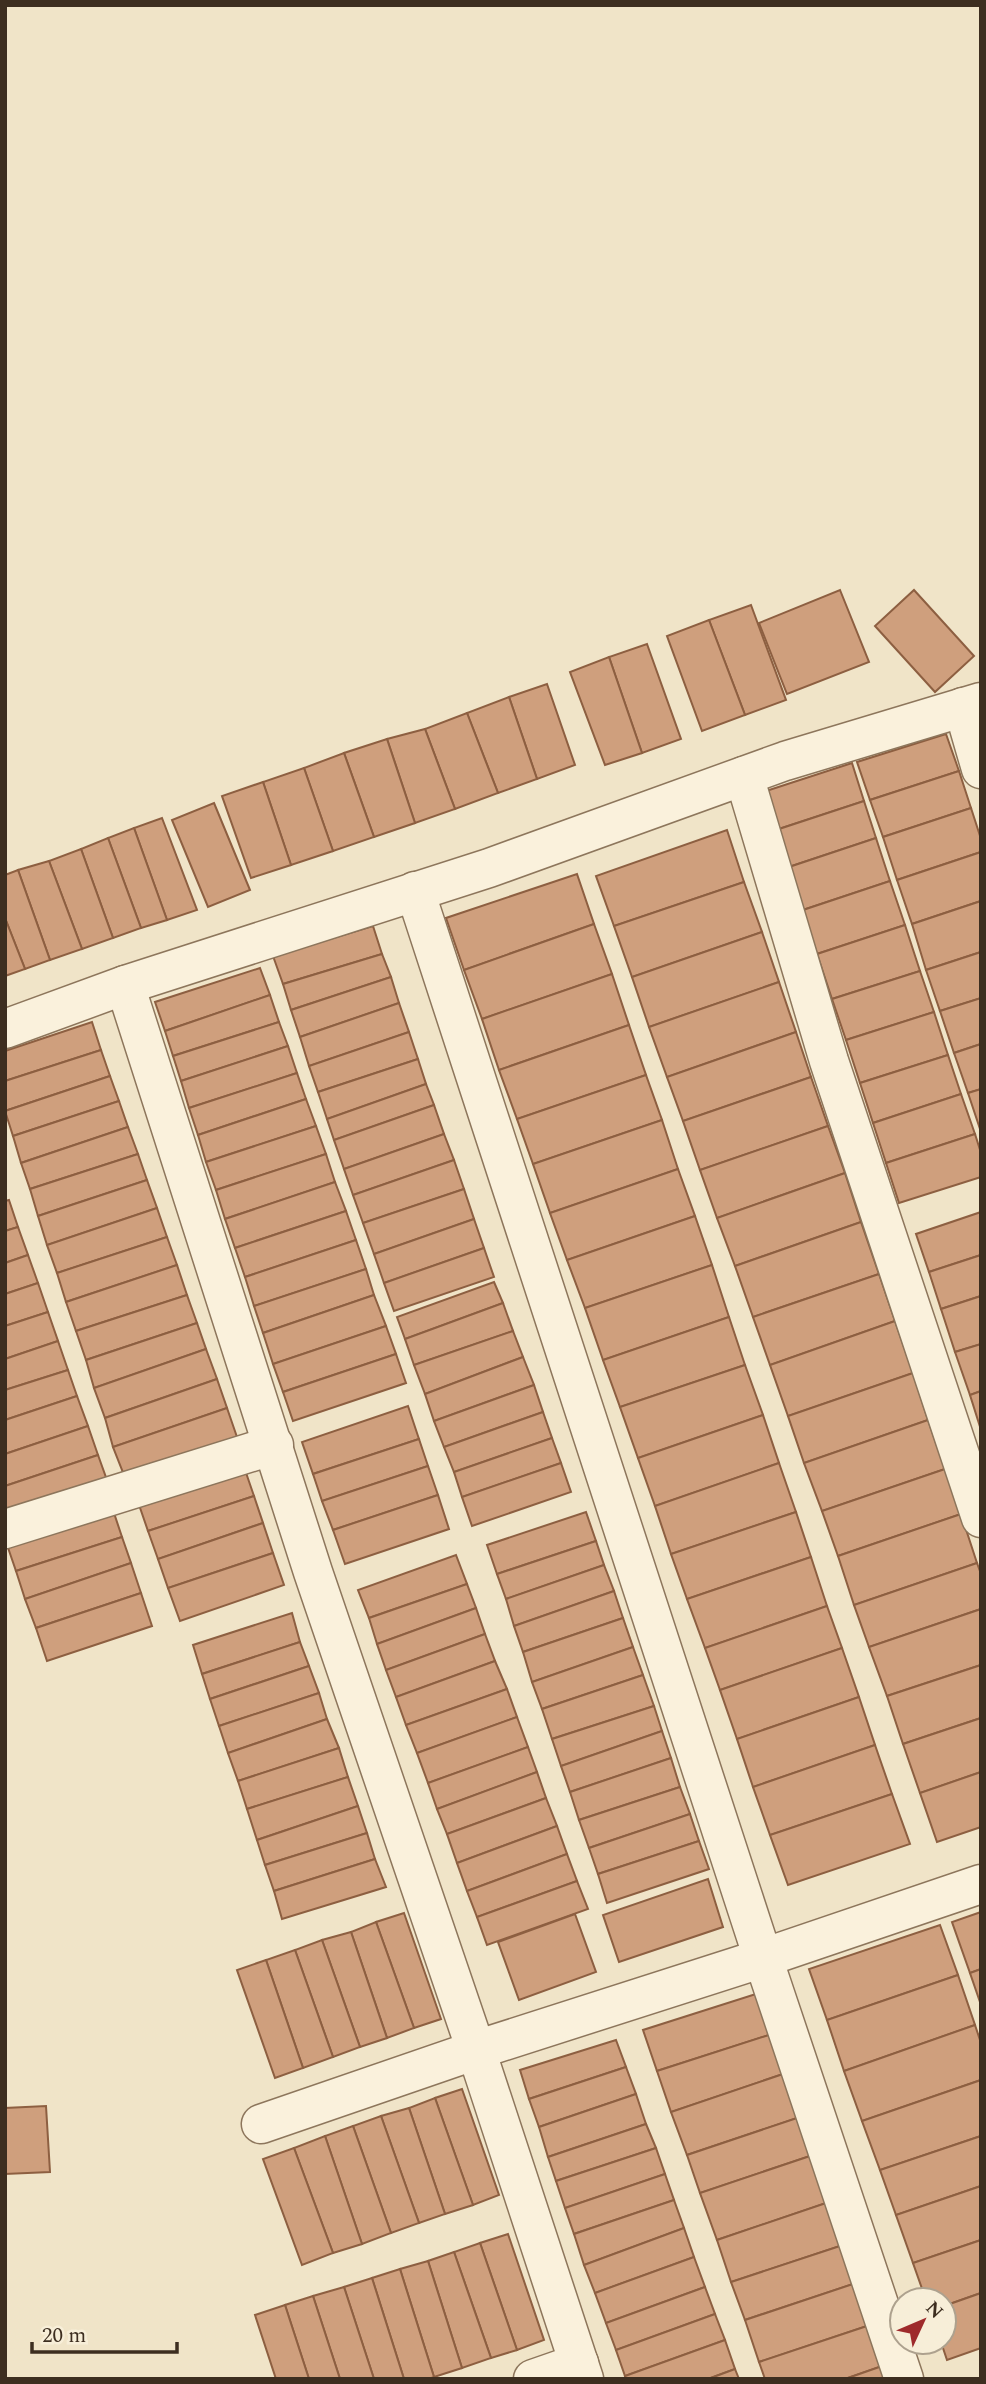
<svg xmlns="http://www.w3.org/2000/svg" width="986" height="2384" font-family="Spectral,serif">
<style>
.building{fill:#cf9f7d;stroke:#8d5f41;stroke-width:2}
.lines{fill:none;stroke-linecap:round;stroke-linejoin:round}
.minor-casing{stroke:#8d765c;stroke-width:41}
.minor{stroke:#faf1dc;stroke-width:38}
</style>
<rect width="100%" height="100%" fill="#f0e4c8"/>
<g class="building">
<path d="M840 590 869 662 787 694 759 623Z"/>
<path d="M914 590 974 656 935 692 875 626Z"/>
<path d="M751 605 786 700 745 715 709 620Z"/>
<path d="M709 620 745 715 702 731 667 636Z"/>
<path d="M647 644 681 739 642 753 609 657Z"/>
<path d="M609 657 642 753 605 765 570 672Z"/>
<path d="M547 684 575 765 537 779 509 697Z"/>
<path d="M509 697 537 779 498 793 467 713Z"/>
<path d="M467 713 498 793 455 809 425 729Z"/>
<path d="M425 729 455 809 415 823 387 739Z"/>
<path d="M946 734 959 771 870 800 857 762Z"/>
<path d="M387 739 415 823 374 837 344 753Z"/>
<path d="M344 753 374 837 333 851 304 768Z"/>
<path d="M852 763 864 801 776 830 763 792Z"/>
<path d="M304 768 333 851 291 865 263 782Z"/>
<path d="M959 771 971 808 883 837 870 800Z"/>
<path d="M263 782 291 865 251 878 222 796Z"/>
<path d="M864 801 876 838 789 867 776 830Z"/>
<path d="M214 803 250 890 208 907 172 820Z"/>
<path d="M971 808 981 839V852L897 880 883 837Z"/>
<path d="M162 818 197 910 167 920 134 828Z"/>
<path d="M134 828 167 920 141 928 108 838Z"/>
<path d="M727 830 744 882 614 926 596 876Z"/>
<path d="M108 838 141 928 113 938 81 849Z"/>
<path d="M876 838 890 881 803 910 789 867Z"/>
<path d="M81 849 113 938 82 949 49 861Z"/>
<path d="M981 852V901L912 924 897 880Z"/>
<path d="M49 861 82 949 50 960 18 870Z"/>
<path d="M18 870 50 960 25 969 5 918V875Z"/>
<path d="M577 874 594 924 464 970 446 918Z"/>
<path d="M890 881 905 925 817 954 803 910Z"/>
<path d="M744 882 762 932 632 977 614 926Z"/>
<path d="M981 901V952L926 970 912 924Z"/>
<path d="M5 918 25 969 5 976Z"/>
<path d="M594 924 612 974 482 1019 464 970Z"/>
<path d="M905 925 920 971 832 999 817 954Z"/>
<path d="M373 926 382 954 283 984 273 956Z"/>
<path d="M762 932 779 982 649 1027 632 977Z"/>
<path d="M981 952V998L940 1011 926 970Z"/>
<path d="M382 954 391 977 291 1010 283 984Z"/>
<path d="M260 968 270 995 165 1031 155 1002Z"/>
<path d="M920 971 934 1012 846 1040 832 999Z"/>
<path d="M612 974 629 1025 499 1070 482 1019Z"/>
<path d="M391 977 399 1003 300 1037 291 1010Z"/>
<path d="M779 982 796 1032 667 1077 649 1027Z"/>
<path d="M270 995 279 1022 173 1056 165 1031Z"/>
<path d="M981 998V1044L954 1053 940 1011Z"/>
<path d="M399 1003 409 1032 309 1066 300 1037Z"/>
<path d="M934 1012 948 1055 860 1083 846 1040Z"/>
<path d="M92 1022 101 1050 5 1081V1051Z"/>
<path d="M279 1022 288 1046 181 1081 173 1056Z"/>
<path d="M629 1025 646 1075 517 1119 499 1070Z"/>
<path d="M409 1032 418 1059 318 1092 309 1066Z"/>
<path d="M796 1032 811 1077 683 1121 667 1077Z"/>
<path d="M981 1044V1089L968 1093 954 1053Z"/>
<path d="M288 1046 297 1073 189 1108 181 1081Z"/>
<path d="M101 1050 110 1076 5 1111V1081Z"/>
<path d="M948 1055 961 1094 873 1123 860 1083Z"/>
<path d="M418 1059 426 1084 327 1119 318 1092Z"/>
<path d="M297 1073 306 1099 198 1135 189 1108Z"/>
<path d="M646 1075 662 1120 533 1164 517 1119Z"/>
<path d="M110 1076 119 1101 13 1136 5 1111Z"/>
<path d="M811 1077 828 1126 700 1170 683 1121Z"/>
<path d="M426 1084 434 1105 334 1140 327 1119Z"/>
<path d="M981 1089V1132L968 1093Z"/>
<path d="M961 1094 975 1134 886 1163 873 1123Z"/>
<path d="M306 1099 316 1126 206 1162 198 1135Z"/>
<path d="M119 1101 128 1127 21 1163 13 1136Z"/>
<path d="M434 1105 444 1134 344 1169 334 1140Z"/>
<path d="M662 1120 678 1169 550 1213 533 1164Z"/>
<path d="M316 1126 326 1154 216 1190 206 1162Z"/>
<path d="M828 1126 845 1173 717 1218 700 1170Z"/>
<path d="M128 1127 138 1154 30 1189 21 1163Z"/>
<path d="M444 1134 454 1160 353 1195 344 1169Z"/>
<path d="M975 1134 981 1153V1177L899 1203 886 1163Z"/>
<path d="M138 1154 147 1180 38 1216 30 1189Z"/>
<path d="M326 1154 335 1182 225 1219 216 1190Z"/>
<path d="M454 1160 464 1189 363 1223 353 1195Z"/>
<path d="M678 1169 695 1216 567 1260 550 1213Z"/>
<path d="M845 1173 861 1222 735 1266 717 1218Z"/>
<path d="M147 1180 157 1208 47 1245 38 1216Z"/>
<path d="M335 1182 346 1211 235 1248 225 1219Z"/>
<path d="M464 1189 474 1219 374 1254 363 1223Z"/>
<path d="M9 1200 18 1227 5 1231V1201Z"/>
<path d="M157 1208 167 1237 57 1273 47 1245Z"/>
<path d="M346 1211 356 1240 245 1277 235 1248Z"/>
<path d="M981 1212V1255L929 1272 916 1234Z"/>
<path d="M695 1216 712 1265 585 1308 567 1260Z"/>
<path d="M474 1219 484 1248 384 1283 374 1254Z"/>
<path d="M861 1222 879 1274 753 1317 735 1266Z"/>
<path d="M18 1227 28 1255 5 1263V1231Z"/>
<path d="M167 1237 177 1265 66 1302 57 1273Z"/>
<path d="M356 1240 366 1269 254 1306 245 1277Z"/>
<path d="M484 1248 494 1277 394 1311 384 1283Z"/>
<path d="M28 1255 38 1283 5 1294V1263Z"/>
<path d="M981 1255V1296L941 1309 929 1272Z"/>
<path d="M177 1265 187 1295 76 1331 66 1302Z"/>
<path d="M712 1265 729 1317 603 1360 585 1308Z"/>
<path d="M366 1269 374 1295 263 1333 254 1306Z"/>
<path d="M879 1274 895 1321 770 1365 753 1317Z"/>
<path d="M494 1282 503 1303 405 1339 397 1317Z"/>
<path d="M38 1283 48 1312 5 1326V1294Z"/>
<path d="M187 1295 197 1323 86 1360 76 1331Z"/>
<path d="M374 1295 386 1326 273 1364 263 1333Z"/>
<path d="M981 1296V1344L955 1352 941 1309Z"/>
<path d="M503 1303 513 1331 414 1365 405 1339Z"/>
<path d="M48 1312 58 1341 5 1359V1326Z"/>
<path d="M729 1317 745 1365 620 1407 603 1360Z"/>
<path d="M895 1321 913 1373 788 1416 770 1365Z"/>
<path d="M197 1323 206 1349 94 1388 86 1360Z"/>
<path d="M386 1326 396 1354 283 1392 273 1364Z"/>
<path d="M513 1331 523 1357 425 1394 414 1365Z"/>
<path d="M58 1341 68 1370 5 1390V1359Z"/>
<path d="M981 1344V1391L970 1395 955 1352Z"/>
<path d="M206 1349 217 1379 105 1418 94 1388Z"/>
<path d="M396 1354 406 1383 293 1421 283 1392Z"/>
<path d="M523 1357 534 1385 434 1421 425 1394Z"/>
<path d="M745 1365 763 1415 638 1458 620 1407Z"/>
<path d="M68 1370 77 1396 5 1420V1390Z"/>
<path d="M913 1373 928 1420 804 1463 788 1416Z"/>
<path d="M217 1379 227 1408 113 1447 105 1418Z"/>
<path d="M534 1385 543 1412 444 1447 434 1421Z"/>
<path d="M981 1391V1430L970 1395Z"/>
<path d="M77 1396 88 1426 5 1454V1420Z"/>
<path d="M408 1406 419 1439 313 1474 302 1442Z"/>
<path d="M227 1408 237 1437 124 1475 113 1447Z"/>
<path d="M543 1412 552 1438 454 1472 444 1447Z"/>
<path d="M763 1415 779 1463 655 1506 638 1458Z"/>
<path d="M928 1420 945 1469 822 1511 804 1463Z"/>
<path d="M88 1426 98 1455 5 1486V1454Z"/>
<path d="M552 1438 561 1463 462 1497 454 1472Z"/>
<path d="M419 1439 428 1466 322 1501 313 1474Z"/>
<path d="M98 1455 108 1483 5 1518V1486Z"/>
<path d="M561 1463 571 1492 472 1526 462 1497Z"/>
<path d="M779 1463 796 1512 671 1554 655 1506Z"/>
<path d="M243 1464 254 1496 148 1531 137 1499Z"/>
<path d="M428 1466 438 1495 333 1530 322 1501Z"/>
<path d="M945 1469 961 1514 838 1556 822 1511Z"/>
<path d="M438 1495 449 1529 345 1564 333 1530Z"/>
<path d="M254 1496 263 1523 158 1559 148 1531Z"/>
<path d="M111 1504 122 1537 16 1571 5 1539Z"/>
<path d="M586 1512 596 1541 497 1574 487 1545Z"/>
<path d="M796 1512 811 1557 687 1599 671 1554Z"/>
<path d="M961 1514 977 1563 854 1605 838 1556Z"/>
<path d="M263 1523 273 1553 168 1588 158 1559Z"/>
<path d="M122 1537 131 1563 25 1599 16 1571Z"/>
<path d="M596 1541 604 1565 506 1599 497 1574Z"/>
<path d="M273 1553 284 1585 180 1621 168 1588Z"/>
<path d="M456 1555 467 1584 369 1618 358 1590Z"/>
<path d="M811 1557 827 1606 705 1648 687 1599Z"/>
<path d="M131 1563 141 1593 36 1628 25 1599Z"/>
<path d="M977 1563 981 1574V1609L869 1647 854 1605Z"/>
<path d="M604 1565 614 1591 514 1626 506 1599Z"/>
<path d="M467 1584 476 1608 377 1644 369 1618Z"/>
<path d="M614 1591 623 1618 523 1652 514 1626Z"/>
<path d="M141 1593 152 1626 47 1661 36 1628Z"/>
<path d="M827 1606 842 1648 720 1690 705 1648Z"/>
<path d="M476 1608 485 1634 386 1670 377 1644Z"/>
<path d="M981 1609V1665L887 1696 869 1647Z"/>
<path d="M292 1613 300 1642 202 1674 193 1645Z"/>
<path d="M623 1618 633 1647 532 1682 523 1652Z"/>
<path d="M485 1634 495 1661 396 1697 386 1670Z"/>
<path d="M300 1642 309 1666 210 1699 202 1674Z"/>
<path d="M633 1647 643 1675 542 1709 532 1682Z"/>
<path d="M842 1648 859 1697 737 1739 720 1690Z"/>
<path d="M495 1661 507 1689 406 1725 396 1697Z"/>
<path d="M981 1665V1718L903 1744 887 1696Z"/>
<path d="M309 1666 319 1693 219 1726 210 1699Z"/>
<path d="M643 1675 654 1706 552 1739 542 1709Z"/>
<path d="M507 1689 517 1717 417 1753 406 1725Z"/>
<path d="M319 1693 327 1719 228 1753 219 1726Z"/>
<path d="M859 1697 875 1745 753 1787 737 1739Z"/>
<path d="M654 1706 662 1731 561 1766 552 1739Z"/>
<path d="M517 1717 528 1747 428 1783 417 1753Z"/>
<path d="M981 1718V1772L920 1793 903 1744Z"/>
<path d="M327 1719 339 1748 238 1781 228 1753Z"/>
<path d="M662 1731 671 1758 570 1792 561 1766Z"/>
<path d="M875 1745 892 1794 770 1835 753 1787Z"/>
<path d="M528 1747 537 1772 437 1809 428 1783Z"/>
<path d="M339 1748 348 1777 247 1809 238 1781Z"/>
<path d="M671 1758 680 1787 579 1820 570 1792Z"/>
<path d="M537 1772 546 1798 447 1834 437 1809Z"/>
<path d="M981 1772V1827L937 1842 920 1793Z"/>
<path d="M348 1777 358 1806 257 1840 247 1809Z"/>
<path d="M680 1787 690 1814 589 1848 579 1820Z"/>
<path d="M892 1794 910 1844 788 1885 770 1835Z"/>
<path d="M546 1798 557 1826 457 1863 447 1834Z"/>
<path d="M358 1806 367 1833 265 1865 257 1840Z"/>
<path d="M690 1814 699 1841 598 1874 589 1848Z"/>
<path d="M557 1826 567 1854 467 1891 457 1863Z"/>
<path d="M367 1833 375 1859 274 1891 265 1865Z"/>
<path d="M699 1841 709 1869 607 1903 598 1874Z"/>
<path d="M567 1854 577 1881 477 1917 467 1891Z"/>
<path d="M375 1859 386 1887 282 1919 274 1891Z"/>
<path d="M708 1879 723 1927 619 1962 603 1915Z"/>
<path d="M577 1881 588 1909 487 1945 477 1917Z"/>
<path d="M981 1912V1969L970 1973 952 1922Z"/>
<path d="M404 1913 441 2019 414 2028 376 1922Z"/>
<path d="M575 1914 596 1972 519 2000 498 1942Z"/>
<path d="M376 1922 414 2028 387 2038 351 1932Z"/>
<path d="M940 1925 958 1975 827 2020 809 1969Z"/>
<path d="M351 1932 387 2038 360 2047 322 1940Z"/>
<path d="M322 1940 360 2047 333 2057 295 1950Z"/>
<path d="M295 1950 333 2057 303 2068 266 1960Z"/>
<path d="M266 1960 303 2068 275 2078 237 1970Z"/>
<path d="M981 1969V2005L970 1973Z"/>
<path d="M958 1975 975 2025 844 2071 827 2020Z"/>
<path d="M759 1993 772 2034 657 2071 643 2030Z"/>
<path d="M975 2025 981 2043V2080L862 2121 844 2071Z"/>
<path d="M772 2034 786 2073 671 2112 657 2071Z"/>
<path d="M616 2040 626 2067 529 2099 520 2070Z"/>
<path d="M626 2067 636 2094 539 2127 529 2099Z"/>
<path d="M786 2073 800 2117 687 2155 671 2112Z"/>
<path d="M981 2080V2136L880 2170 862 2121Z"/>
<path d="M462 2089 499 2195 473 2205 435 2098Z"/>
<path d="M636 2094 646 2124 548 2157 539 2127Z"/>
<path d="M435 2098 473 2205 445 2214 409 2108Z"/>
<path d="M46 2106 50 2172 5 2174V2108Z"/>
<path d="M409 2108 445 2214 419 2223 381 2116Z"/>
<path d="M381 2116 419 2223 391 2233 353 2126Z"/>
<path d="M800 2117 813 2155 700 2193 687 2155Z"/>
<path d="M646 2124 656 2148 556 2181 548 2157Z"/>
<path d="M353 2126 391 2233 362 2244 325 2136Z"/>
<path d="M325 2136 362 2244 333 2253 294 2148Z"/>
<path d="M981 2136V2186L896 2215 880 2170Z"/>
<path d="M294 2148 333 2253 302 2265 263 2159Z"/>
<path d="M656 2148 665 2174 565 2208 556 2181Z"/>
<path d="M813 2155 829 2202 717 2240 700 2193Z"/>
<path d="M665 2174 674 2200 574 2234 565 2208Z"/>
<path d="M981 2186V2240L913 2263 896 2215Z"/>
<path d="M674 2200 684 2228 584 2265 574 2234Z"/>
<path d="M829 2202 843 2245 731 2282 717 2240Z"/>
<path d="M684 2228 694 2257 595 2293 584 2265Z"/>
<path d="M508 2234 544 2340 517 2350 480 2243Z"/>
<path d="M981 2240V2293L944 2306V2300H926L913 2263Z"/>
<path d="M480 2243 517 2350 491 2358 454 2252Z"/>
<path d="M843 2245 856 2283 745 2320 731 2282Z"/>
<path d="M454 2252 491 2358 462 2368 428 2261Z"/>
<path d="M694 2257 705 2287 606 2323 595 2293Z"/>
<path d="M428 2261 462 2368 434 2377 400 2269Z"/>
<path d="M400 2269 434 2377 429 2379H404L372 2278Z"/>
<path d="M372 2278 404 2379H374L344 2287Z"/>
<path d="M856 2283 870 2325 759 2362 745 2320Z"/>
<path d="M344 2287 374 2379H340L313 2296Z"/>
<path d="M705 2287 715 2314 616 2350 606 2323Z"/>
<path d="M981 2293V2348L947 2360 941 2342H944V2306Z"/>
<path d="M313 2296 340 2379H309L285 2305Z"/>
<path d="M285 2305 309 2379H276L255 2315Z"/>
<path d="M715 2314 725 2340 625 2376 616 2350Z"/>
<path d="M870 2325 885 2365 845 2379H765L759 2362Z"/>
<path d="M725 2340 735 2369 708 2379H626L625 2376Z"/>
<path d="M885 2365 889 2379H845Z"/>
<path d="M735 2369 739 2379H708Z"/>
</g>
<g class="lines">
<g class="minor-casing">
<g id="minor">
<path d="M963 707 981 769"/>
<path d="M744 776 829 1061 981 1518"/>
<path d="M415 891 763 1958 904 2379"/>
<path d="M125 985 313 1572 476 2050 584 2379"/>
<path d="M5 1029 125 985 489 868 785 761 981 702"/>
<path d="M5 1529 274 1445"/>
<path d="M261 2124 476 2050 763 1958 981 1884"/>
<path d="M533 2379 579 2363"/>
</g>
</g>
<use href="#minor" class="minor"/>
</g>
<rect width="986" height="2384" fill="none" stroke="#3d2e20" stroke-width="14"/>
<g transform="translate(923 2321) rotate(46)"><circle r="33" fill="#f7eed8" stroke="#ada18e" stroke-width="2"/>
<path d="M0-5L12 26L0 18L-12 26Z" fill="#9e2a2b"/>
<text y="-10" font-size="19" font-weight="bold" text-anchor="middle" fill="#3d2e20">N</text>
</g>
<path d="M32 2342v10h145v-10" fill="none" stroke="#3d2e20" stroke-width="3.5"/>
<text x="42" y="2342" font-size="21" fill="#3d2e20" stroke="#f7eed8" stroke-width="5" paint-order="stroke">20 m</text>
</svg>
